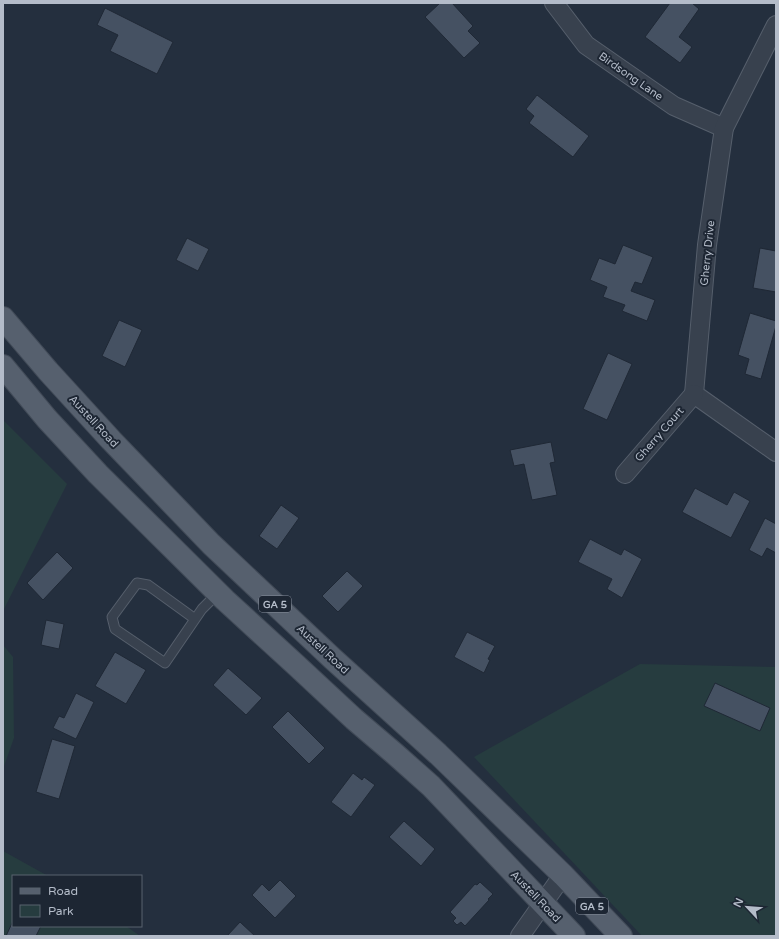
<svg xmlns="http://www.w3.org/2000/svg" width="779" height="939" font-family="'Varela Round',sans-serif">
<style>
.green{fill:#263c3f}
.building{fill:#455162;stroke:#1f2835}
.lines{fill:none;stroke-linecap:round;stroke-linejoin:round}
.lane-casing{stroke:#565f6c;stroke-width:11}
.street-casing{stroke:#565f6c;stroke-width:20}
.primary-casing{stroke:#414a57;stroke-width:24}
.lane{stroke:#38414e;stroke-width:9}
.street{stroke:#38414e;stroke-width:18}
.primary{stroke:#56606e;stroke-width:22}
.labels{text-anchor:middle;stroke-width:4;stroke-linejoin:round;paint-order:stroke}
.shield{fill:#1d2633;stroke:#878f9c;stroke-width:1}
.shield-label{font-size:10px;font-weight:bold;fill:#b4bcc9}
.street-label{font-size:11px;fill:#b4bcc9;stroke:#1d2633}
</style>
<rect width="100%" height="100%" fill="#242f3e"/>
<g class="green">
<path d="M3 420 67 484 3 611Z"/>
<path d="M3 645 13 657 14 738 3 769Z"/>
<path d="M640 664 776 667V936H642L474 757Z"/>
<path d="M3 851 48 876H13V926H126L140 936H3Z"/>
</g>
<g class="building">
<path d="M440 3H452L473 26 468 31 480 43 464 58 425 17Z"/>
<path d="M670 3H692L699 9 679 37 692 47 680 63 645 37Z"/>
<path d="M105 8 173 42 157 74 110 51 118 35 97 25Z"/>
<path d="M537 95 589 136 573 157 529 123 534 116 526 109Z"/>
<path d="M187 238 209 249 198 271 176 260Z"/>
<path d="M623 245 653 257 642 284 635 282 631 291 655 300 647 321 622 311 625 305 603 297 607 287 590 280 599 258 615 264Z"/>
<path d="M760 248 776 251V292L753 288Z"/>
<path d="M750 313 776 321V326L761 379 745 374 749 359 738 355Z"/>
<path d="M119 320 142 330 125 367 102 356Z"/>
<path d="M608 353 632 364 607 420 583 409Z"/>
<path d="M551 442 555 462 550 463 557 495 532 500 524 464 514 466 510 450Z"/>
<path d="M695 488 727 505 734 492 750 501 731 538 682 512Z"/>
<path d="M281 505 299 518 277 549 259 536Z"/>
<path d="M765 518 776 524V553L767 548 762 557 749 550Z"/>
<path d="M590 539 621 555 624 549 642 559 622 598 607 589 612 579 578 562Z"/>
<path d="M57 552 73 568 43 600 27 583Z"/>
<path d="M347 571 363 586 338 612 322 596Z"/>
<path d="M46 620 64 624 59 649 41 645Z"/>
<path d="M467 632 495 646 488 659 490 660 484 673 454 657Z"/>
<path d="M115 652 146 670 126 704 95 686Z"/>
<path d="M228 668 262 698 246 715 213 685Z"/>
<path d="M715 683 770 708 760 731 704 706Z"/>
<path d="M76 693 94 702 76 739 53 728 59 716 64 718Z"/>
<path d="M288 711 325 748 309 764 272 727Z"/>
<path d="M52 739 75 746 59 799 36 792Z"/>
<path d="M353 773 362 780 364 777 375 785 351 817 331 802Z"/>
<path d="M404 821 435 849 421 866 389 837Z"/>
<path d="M280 880 296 896 275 918 252 895 262 884 269 891Z"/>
<path d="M480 882 493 894 488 899 489 900 465 926 461 922 457 925 453 921 456 918 450 912 475 884 477 885Z"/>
<path d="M13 921V926H41L36 936H6Z"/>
<path d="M240 922 255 936H227Z"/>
</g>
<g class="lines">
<g class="lane-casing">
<path id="lane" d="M195 619 148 585 137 583 112 617 115 629 165 663 202 609 218 593"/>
</g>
<g class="street-casing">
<g id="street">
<path d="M554 3 586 45 622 70 674 106 724 128"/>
<path d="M776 25 724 128 707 245 694 394 776 452"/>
<path d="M625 474 694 394"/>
<path d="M520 936 563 875"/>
</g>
</g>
<g class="primary-casing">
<g id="primary">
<path d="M3 318 48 371 111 440 211 544 333 659 438 754 563 875 621 936"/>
<path d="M3 366 47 419 98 474 225 600 296 665 354 719 395 754 431 786 574 936"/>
</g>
</g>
<use href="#lane" class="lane"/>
<use href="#street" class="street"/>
<use href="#primary" class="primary"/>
</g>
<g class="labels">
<g class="shield">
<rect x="259" y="596" width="32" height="16" rx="3"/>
<rect x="576" y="898" width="32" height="16" rx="3"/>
</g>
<g class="shield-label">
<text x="275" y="608">GA 5</text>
<text x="592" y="910">GA 5</text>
</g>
<g class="street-label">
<text transform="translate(631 76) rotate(35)" y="4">Birdsong Lane</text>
<text transform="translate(707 253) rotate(-84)" y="4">Gherry Drive</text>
<text transform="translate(94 421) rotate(47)" y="4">Austell Road</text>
<text transform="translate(659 434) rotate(-49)" y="4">Gherry Court</text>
<text transform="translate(323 649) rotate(43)" y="4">Austell Road</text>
<text transform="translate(536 896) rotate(46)" y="4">Austell Road</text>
</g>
</g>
<rect width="779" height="939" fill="none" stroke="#b4bcc9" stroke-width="8"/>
<rect x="12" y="875" width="130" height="52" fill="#1d2633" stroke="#59626f"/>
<rect x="20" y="888" width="20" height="6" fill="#56606e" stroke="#59626f"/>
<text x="48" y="895" font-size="12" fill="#b4bcc9">Road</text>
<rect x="20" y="905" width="20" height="12" fill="#263c3f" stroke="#59626f"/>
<text x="48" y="915" font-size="12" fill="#b4bcc9">Park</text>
<g transform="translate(747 907) rotate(296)" stroke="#1d2633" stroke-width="3" paint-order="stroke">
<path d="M0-3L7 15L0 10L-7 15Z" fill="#b4bcc9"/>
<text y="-6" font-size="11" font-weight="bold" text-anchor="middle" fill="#b4bcc9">N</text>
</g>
</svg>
